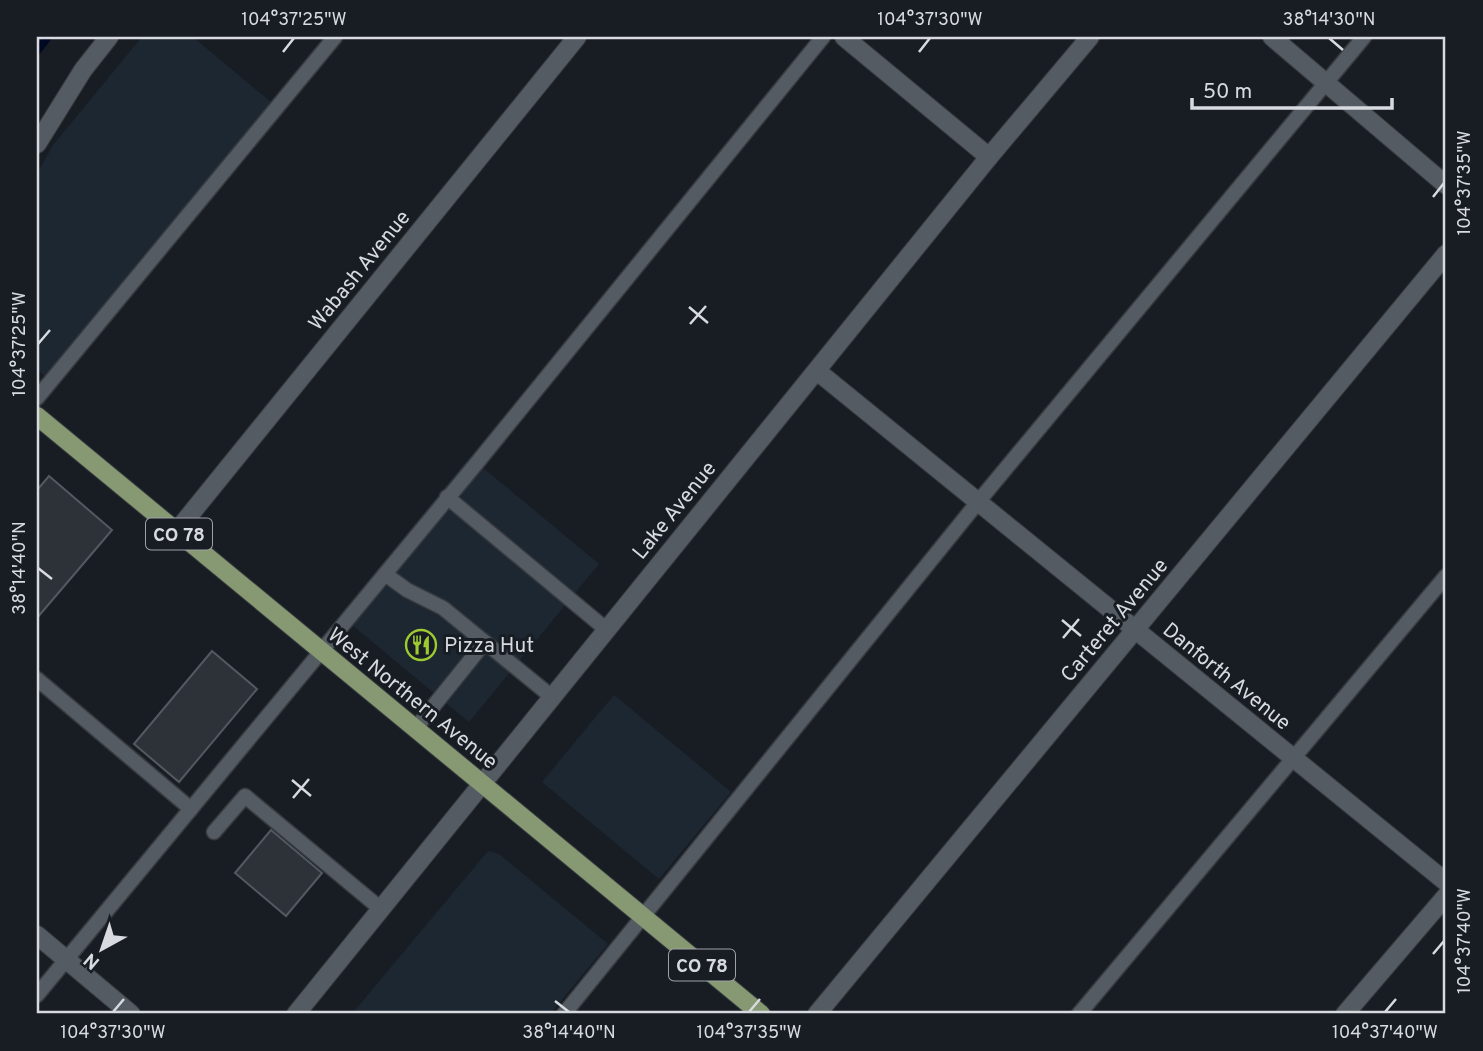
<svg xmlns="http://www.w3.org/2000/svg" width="1483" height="1051" font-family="Overpass,sans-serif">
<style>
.built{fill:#1d2732}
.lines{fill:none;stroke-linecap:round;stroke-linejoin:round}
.stream{stroke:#000924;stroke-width:8}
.building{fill:#2c3238;stroke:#535960;stroke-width:2}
.service-casing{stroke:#373a3f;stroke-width:17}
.minor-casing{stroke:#373a3f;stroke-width:20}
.tertiary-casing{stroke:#373a3f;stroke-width:20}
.secondary-casing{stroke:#373a3f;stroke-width:20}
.primary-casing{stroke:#373a3f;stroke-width:20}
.service{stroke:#545b62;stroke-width:14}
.minor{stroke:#545b62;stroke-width:18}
.tertiary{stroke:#545b62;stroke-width:18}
.secondary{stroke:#545b62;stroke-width:18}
.primary{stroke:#869972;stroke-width:18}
.ticks{fill:none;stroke:#d7dadf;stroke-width:2.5}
.labels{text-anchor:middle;stroke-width:6;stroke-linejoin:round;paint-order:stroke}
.shield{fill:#181d23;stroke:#9ea1a7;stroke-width:2}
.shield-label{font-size:19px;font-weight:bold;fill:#d7dadf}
.street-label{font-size:21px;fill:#d7dadf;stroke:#181d23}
.poi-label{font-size:21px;fill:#d7dadf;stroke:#181d23;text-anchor:start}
.neatline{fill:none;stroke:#d7dadf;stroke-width:2.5}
.ticks-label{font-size:18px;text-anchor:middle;fill:#d7dadf}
</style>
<rect width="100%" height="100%" fill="#181d23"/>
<g class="built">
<path d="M142 37H193L272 103 46 377 37 369V174L53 145Z"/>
<path d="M470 457 599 564 469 722 340 615Z"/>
<path d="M614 695 731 792 659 879 542 782Z"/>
<path d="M488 851 499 854 608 944 550 1014H352Z"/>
</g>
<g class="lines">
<path class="stream" d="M37 51 48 37"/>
</g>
<g class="building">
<path d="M49 476 112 530 37 618V490Z"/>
<path d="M212 651 257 689 179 782 134 744Z"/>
<path d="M271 830 322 873 286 916 235 873Z"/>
</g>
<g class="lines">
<g class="service-casing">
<g id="service">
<path d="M37 398 335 37"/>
<path d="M447 497 607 630"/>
<path d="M385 574 407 590 443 608 552 697"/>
<path d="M37 679 191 809"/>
<path d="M415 729 485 642"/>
<path d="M214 832 245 796 381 909"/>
<path d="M37 995 476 464 823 37"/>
<path d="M564 1014 978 502 1364 37"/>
<path d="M1079 1014 1446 576"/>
</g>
</g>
<g class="minor-casing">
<g id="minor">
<path d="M844 37 989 157"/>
<path d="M1272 37 1446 185"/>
<path d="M37 144 83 70 109 37"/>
<path d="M817 371 1446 882"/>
<path d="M176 532 577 37"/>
<path d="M37 935 131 1014"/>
<path d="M817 1014 1446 254"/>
<path d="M1345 1014 1446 896"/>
</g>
</g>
<g class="tertiary-casing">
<path id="tertiary" d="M296 1014 482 784"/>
</g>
<g class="secondary-casing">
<path id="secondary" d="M482 784 989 157 1090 37"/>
</g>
<g class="primary-casing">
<path id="primary" d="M37 416 761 1014"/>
</g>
<use href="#service" class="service"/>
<use href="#minor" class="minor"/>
<use href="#tertiary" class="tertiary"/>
<use href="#secondary" class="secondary"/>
<use href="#primary" class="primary"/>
</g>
<path class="ticks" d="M1329 38 1343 50M283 52 294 38M919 52 930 38M1433 197 1444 183M689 307 708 323M690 324 706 306M38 344 50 330M38 568 52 579M1062 620 1081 636M1063 638 1079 619M292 780 311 796M293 798 309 779M1433 954 1444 941M555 1001 569 1012M113 1012 124 999M749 1012 760 999M1385 1012 1396 999"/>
<defs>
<g id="restaurant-ring" transform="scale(1.575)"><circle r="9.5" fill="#181d23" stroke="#9dca31" stroke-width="1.5"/><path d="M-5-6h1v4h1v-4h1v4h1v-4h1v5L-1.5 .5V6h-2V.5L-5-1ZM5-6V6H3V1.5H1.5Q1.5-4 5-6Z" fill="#9dca31"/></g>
</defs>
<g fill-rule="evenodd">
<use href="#restaurant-ring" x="421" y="645"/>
</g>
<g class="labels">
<g class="shield">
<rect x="146" y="518.5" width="66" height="31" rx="5"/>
<rect x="669" y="949.5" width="66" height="31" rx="5"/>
</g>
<g class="shield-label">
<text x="179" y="541">CO 78</text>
<text x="702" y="972">CO 78</text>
</g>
<g class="street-label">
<text transform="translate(359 270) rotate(-51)" y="7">Wabash Avenue</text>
<text transform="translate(674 510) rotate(-51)" y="7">Lake Avenue</text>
<text transform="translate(1114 620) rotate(-50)" y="7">Carteret Avenue</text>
<text transform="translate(1227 676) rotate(39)" y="7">Danforth Avenue</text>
<text transform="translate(413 698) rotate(39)" y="7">West Northern Avenue</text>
</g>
<g class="poi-label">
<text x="444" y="652">Pizza Hut</text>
</g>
</g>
<rect width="1483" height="1051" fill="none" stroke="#181d23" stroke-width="77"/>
<g transform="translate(102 949) rotate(220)" stroke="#181d23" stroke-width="5" paint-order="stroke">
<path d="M0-5L12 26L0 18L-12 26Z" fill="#d7dadf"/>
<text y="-10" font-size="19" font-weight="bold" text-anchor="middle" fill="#d7dadf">N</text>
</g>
<path d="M1192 98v10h200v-10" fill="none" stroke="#d7dadf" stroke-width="3.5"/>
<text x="1203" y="98" font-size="21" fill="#d7dadf" stroke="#181d23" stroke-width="5" paint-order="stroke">50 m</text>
<rect x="38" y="38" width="1406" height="974" class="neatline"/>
<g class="ticks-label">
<text x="294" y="25">104°37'25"W</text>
<text x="930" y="25">104°37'30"W</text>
<text x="1329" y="25">38°14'30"N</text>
<text transform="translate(1464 183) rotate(-90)" y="6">104°37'35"W</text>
<text transform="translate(19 344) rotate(-90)" y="6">104°37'25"W</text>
<text transform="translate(19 568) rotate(-90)" y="6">38°14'40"N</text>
<text transform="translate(1464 941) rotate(-90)" y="6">104°37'40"W</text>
<text x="113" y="1038">104°37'30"W</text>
<text x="569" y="1038">38°14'40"N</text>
<text x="749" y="1038">104°37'35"W</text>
<text x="1385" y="1038">104°37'40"W</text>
</g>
</svg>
